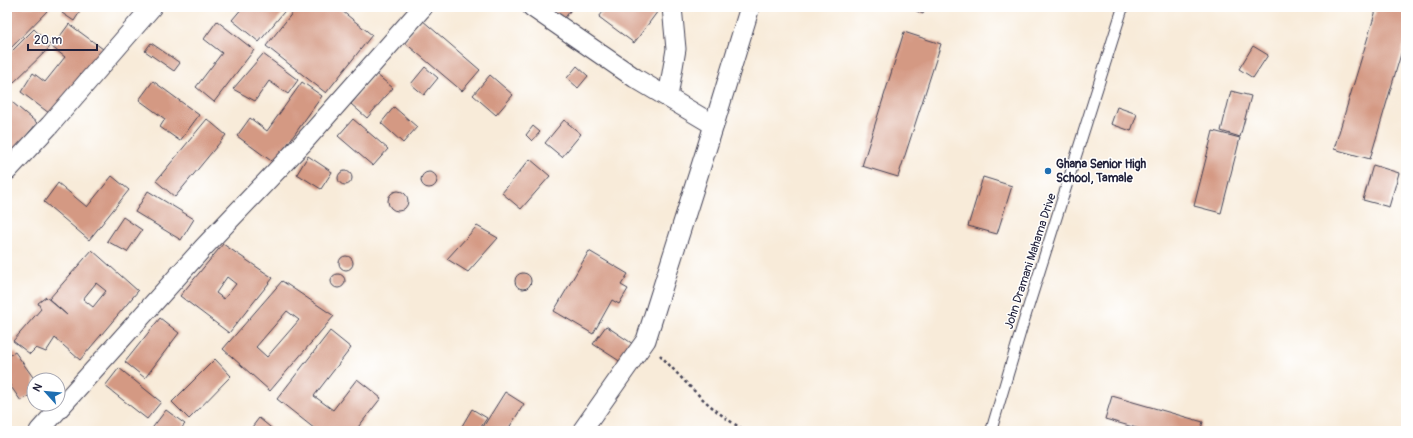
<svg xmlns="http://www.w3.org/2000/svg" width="1413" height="438" font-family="Pangolin,sans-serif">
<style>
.building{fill:#d49983;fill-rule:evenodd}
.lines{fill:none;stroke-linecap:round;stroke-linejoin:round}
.lane-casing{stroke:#424053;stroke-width:12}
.street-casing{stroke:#424053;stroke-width:21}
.path{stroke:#424053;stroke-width:2.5;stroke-dasharray:3 3;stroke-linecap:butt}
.lane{stroke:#fff;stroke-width:10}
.street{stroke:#fff;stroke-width:19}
.poi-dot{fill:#1f6fb2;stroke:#fff;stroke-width:1.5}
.labels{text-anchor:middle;stroke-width:3;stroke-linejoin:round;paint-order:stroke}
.poi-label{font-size:12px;font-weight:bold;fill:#22223b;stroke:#fff;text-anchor:start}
.street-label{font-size:12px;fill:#22223b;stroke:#fff}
</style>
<rect width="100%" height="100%" fill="#fff"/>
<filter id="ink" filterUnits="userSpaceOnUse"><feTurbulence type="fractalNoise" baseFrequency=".025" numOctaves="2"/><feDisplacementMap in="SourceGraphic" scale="8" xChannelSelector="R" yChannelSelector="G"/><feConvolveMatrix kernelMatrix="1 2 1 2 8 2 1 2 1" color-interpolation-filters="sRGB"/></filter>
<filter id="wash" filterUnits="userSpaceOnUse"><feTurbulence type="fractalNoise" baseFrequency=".012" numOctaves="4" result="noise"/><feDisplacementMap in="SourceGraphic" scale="16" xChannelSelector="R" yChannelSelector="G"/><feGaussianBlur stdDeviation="0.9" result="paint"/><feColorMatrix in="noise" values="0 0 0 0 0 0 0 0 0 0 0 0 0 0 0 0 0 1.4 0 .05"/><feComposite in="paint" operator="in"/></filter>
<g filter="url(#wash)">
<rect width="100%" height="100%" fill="#f8ebd9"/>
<g id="blocks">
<g class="building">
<path d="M7 7H51L7 52Z"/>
<path d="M65 7H83L74 21 62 13Z"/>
<path d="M243 7H288L259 42 232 20Z"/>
<path d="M297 7H337L372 35 326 93 266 46Z"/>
<path d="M549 7H573L564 19Z"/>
<path d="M607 7H661L634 43 599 17Z"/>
<path d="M908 7H926L923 14Z"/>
<path d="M1377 7H1406V37L1370 159 1334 149Z"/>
<path d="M422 20 480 70 462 91 404 42Z"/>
<path d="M217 21 254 50 214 102 196 87 222 53 204 39Z"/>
<path d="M69 24 103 49 53 116 21 92 33 73 45 82 65 57 52 47Z"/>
<path d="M34 29 51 46 9 87 7 86V56Z"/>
<path d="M904 32 941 44 898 177 862 166Z"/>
<path d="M151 43 180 63 174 71 145 51Z"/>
<path d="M1253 46 1268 55 1253 78 1239 69Z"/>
<path d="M263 54 298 80 288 94 269 81 255 101 233 89Z"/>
<path d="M577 66 588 76 578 88 567 78Z"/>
<path d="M425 67 438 78 424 95 411 84Z"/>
<path d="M376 74 393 88 367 118 351 104Z"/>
<path d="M490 75 513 95 496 115 473 95Z"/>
<path d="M153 81 199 115 180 141 160 127 165 119 139 100Z"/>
<path d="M302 82 322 96 274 163 237 136 250 118 267 131Z"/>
<path d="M1231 91 1251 96 1240 137 1221 131Z"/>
<path d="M7 98 37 123 7 159Z"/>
<path d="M394 107 417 127 403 143 381 123Z"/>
<path d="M1117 107 1137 114 1131 131 1111 124Z"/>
<path d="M207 119 226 135 175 197 156 181Z"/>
<path d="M353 119 388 149 373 166 338 136Z"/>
<path d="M564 120 581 134 562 157 545 143Z"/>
<path d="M533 126 540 132 532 141 526 135Z"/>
<path d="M1213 131 1240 138 1221 213 1194 206Z"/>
<path d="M308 156 332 172 321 189 297 174Z"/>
<path d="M530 159 550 176 521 209 502 193Z"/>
<path d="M1373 165 1399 173 1389 207 1363 200Z"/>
<circle cx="345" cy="178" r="7"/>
<circle cx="429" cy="180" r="8"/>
<path d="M112 176 129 190 89 240 44 202 58 183 87 207Z"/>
<path d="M983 177 1012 186 997 234 968 226Z"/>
<circle cx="398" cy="201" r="10"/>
<path d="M148 191 194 219 181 240 135 212Z"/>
<path d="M123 217 142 230 127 252 107 241Z"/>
<path d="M477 226 498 238 468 272 447 259Z"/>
<path d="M223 244 273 278 229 333 180 296ZM227 277 236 284 224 299 216 293Z"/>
<path d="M92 250 138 291 80 360 55 338 46 352 36 348 30 354 13 341 41 309 38 303 46 297 67 315 49 299ZM96 283 106 291 93 307 83 299Z"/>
<path d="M589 251 628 274 621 285 628 289 619 304 612 300 593 334 554 311Z"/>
<circle cx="346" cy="263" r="7"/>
<circle cx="523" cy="281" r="8"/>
<circle cx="338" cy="281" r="7"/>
<path d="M282 281 334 316 270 391 223 349ZM287 311 299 320 267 357 256 347Z"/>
<path d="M160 318 179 333 145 378 125 362Z"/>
<path d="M606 326 633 344 621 362 593 344Z"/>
<path d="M330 331 351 348 314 396 333 410 357 379 381 398 355 431H313L315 429 277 399Z"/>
<path d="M15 352 35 380H34V392L21 401 7 381V357Z"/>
<path d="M215 359 231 376 189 419 172 402Z"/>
<path d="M119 368 161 402 147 419 105 386Z"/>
<path d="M505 392 524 404 507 431H489L483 427Z"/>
<path d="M1112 396 1203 422 1200 431H1147L1105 419Z"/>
<path d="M472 409 487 418 479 430 481 431H459Z"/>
<path d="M166 410 185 424 179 431H150Z"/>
<path d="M259 418 275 431H249Z"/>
</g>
</g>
</g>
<g filter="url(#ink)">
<use href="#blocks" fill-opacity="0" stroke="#424053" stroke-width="1"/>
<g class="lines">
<g class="lane-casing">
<path id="lane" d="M991 431 1022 327 1123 7"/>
</g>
<g class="street-casing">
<g id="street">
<path d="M532 7 635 78 714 125"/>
<path d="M668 97 676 49 672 7"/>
<path d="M7 171 50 125 152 7"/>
<path d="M39 431 203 248 302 144 423 7"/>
<path d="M582 431 646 340 714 125 750 7"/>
</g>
</g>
<path class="path" d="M660 355C687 384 712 412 746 431"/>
<use href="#lane" class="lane"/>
<use href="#street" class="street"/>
</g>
</g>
<circle class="poi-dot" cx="1048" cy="171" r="4"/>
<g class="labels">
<g class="poi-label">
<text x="1056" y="168">Ghana Senior High<tspan x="1056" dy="14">School, Tamale</tspan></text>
</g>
<g class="street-label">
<text transform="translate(1030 261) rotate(-72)" y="4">John Dramani Mahama Drive</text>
</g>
</g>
<rect width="1413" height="438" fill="none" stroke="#fff" stroke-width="24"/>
<g transform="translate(46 392) rotate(297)"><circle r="19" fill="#ffffff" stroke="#a7a7b1"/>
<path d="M0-3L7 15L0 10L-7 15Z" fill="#1f6fb2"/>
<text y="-6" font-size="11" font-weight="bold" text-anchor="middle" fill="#22223b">N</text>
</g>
<path d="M28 44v6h69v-6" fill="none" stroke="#22223b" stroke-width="2"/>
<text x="34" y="44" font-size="12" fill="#22223b" stroke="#ffffff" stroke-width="3" paint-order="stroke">20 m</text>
</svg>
